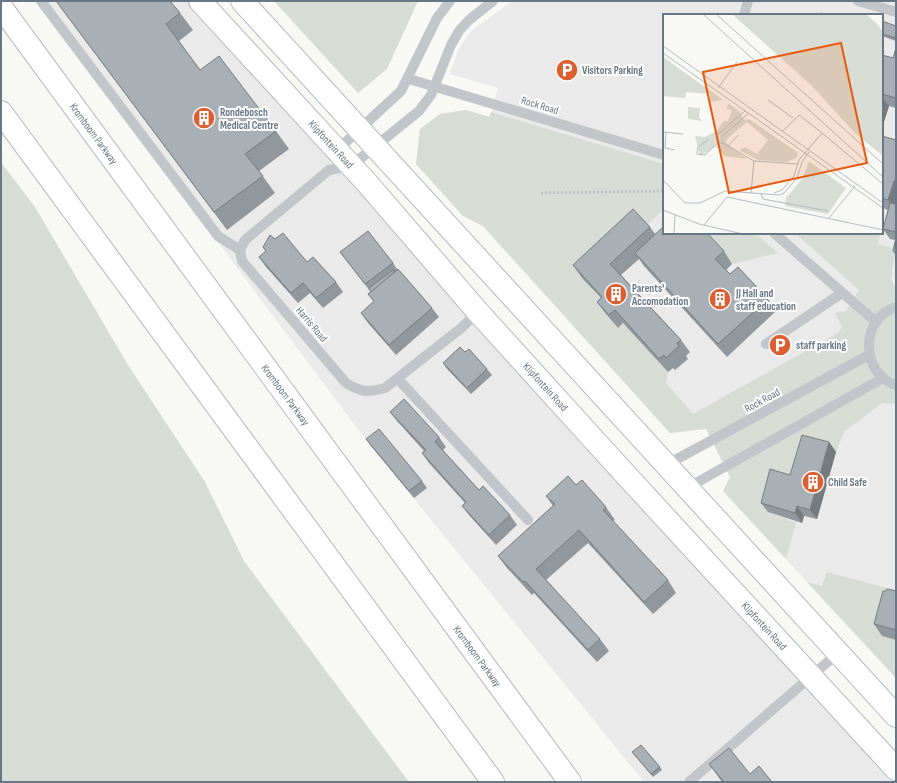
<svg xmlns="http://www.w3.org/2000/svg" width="897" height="783" font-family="'Sofia Sans Condensed',sans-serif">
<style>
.built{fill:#e9eae9;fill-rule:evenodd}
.green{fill:#d7ddd5}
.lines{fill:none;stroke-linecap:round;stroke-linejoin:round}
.secondary-casing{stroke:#b4b9be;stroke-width:24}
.highway-casing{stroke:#b5b8bc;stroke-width:24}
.path{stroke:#bcbec1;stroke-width:2.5;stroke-dasharray:2 2;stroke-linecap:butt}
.lane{stroke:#c2c5c9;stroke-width:10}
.secondary{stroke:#fff;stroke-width:22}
.highway{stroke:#fff;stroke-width:22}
.wall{fill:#90979d}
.shaded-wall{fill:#767b7f}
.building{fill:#a8b0b6;stroke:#767b7f}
.labels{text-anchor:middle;stroke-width:4;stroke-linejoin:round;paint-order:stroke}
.poi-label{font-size:11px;font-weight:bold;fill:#687785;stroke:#fff;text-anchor:start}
.street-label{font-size:11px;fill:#687785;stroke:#fff}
.inset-road{fill:none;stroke:#b5bcc1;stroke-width:1}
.view{fill:#e8590c;fill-opacity:0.15;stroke:#e8590c;stroke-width:2}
.inset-edge{fill:none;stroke:#687785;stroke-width:2}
</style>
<rect width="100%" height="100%" fill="#f8f8f5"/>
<g class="built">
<path d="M41 1H200L896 769V782H644L363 436 98 82Z"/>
<path d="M512 1H896V678L723 491 730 477 706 429 670 433 483 226 463 216 416 164 420 129 440 114 466 110 490 117 498 88 450 74 458 50 470 32ZM664 15H882V233H664Z"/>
</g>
<g class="green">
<path d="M274 1H418L387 69 358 93Z"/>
<path d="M466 110 489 117 491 112 664 164V209L646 226 582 278 611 310 606 315 618 328 623 323 668 372 666 383 693 414 838 333 842 327 835 313 846 311 859 290 795 233H874L880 235 878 244 896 249 891 279 896 289V404L882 403 844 432 836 452 808 445 768 512 796 523 786 559 723 491 730 477 706 429 670 433 483 226 463 216 416 164 420 129 440 114Z"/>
<path d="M1 162 35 207 128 365 205 482 244 561 409 782H1Z"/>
<path d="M704 233H755L778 253 732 264Z"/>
<path d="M827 572 895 590 883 636 896 640V678L807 582 822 586Z"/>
</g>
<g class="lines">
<g class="secondary-casing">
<g id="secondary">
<path id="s1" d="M200 1 367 183 478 312 615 463 896 769"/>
<path d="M242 1 896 716"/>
</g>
</g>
<g class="highway-casing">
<g id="highway">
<path id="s2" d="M1 7 570 782"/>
<path d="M1 112 493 782"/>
</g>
</g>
<path class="path" d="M541 193 664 191"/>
<g class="lane">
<path d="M41 1 218 236 240 250"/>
<path d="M858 1 896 12"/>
<path d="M744 15 748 1"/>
<path d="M409 79 664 155"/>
<path d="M336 151 401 91 437 18 450 1"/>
<path d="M774 233 876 322"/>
<path d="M896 307C860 318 860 374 896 385"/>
<path d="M478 312 460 329 385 388C367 393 361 392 346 383L242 261 240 250 245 240 329 170 351 166 419 111 431 95 451 45 459 31 469 20 493 1"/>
<path d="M766 344 842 293"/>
<path d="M398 379 528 520"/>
<path d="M666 465 869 355"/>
<path d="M687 488 883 378"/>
<path d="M689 782 838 653"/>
</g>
<use href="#secondary" class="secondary"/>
<use href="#highway" class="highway"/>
</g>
<g class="wall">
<path d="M56 1H170L180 13 193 30 179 41 200 70 276 131 289 149 259 171 275 193 227 230Z"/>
<path d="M882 21 896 26V41L882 36Z"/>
<path d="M896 48V108L889 106 882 128V55L893 58Z"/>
<path d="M882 136 896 140V256L893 251 895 240 890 239 883 229 888 210 882 208Z"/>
<path d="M650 227 655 234 724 251 732 264 726 270 730 274 768 299 776 311 727 357 644 266 639 259 621 275 681 340 690 352 686 356 688 359 675 370 673 368 668 372 623 323 618 328 606 314 597 302 601 298 582 278 573 265Z"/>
<path d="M263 247 307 262 336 282 343 292 323 308 310 293 298 303 266 267 259 257 266 252Z"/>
<path d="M340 252 393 263 397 269 432 308 439 317 396 355 368 323 361 313 374 302 368 294 371 292 370 291Z"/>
<path d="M465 352 487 369 492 375 471 394 447 369 443 363Z"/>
<path d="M390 412 439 437 446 447 443 450 479 490 510 515 517 525 496 545 469 515 462 506 465 503 429 463 422 453 424 451 397 421Z"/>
<path d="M366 439 422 481 427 488 414 498 371 446Z"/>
<path d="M829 442 836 452 817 519 804 516 802 523 768 512 761 503 790 475Z"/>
<path d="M576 485 606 507 615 520 613 521 668 580 676 593 653 614 588 543 546 580 600 639 609 651 597 662 534 593 532 595 507 568 498 556 553 506 546 496Z"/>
<path d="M886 591H896V640L882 636 874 624Z"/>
<path d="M632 752 660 767 662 770 653 777Z"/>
<path d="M709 764 750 774 772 782H722Z"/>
</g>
<g class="shaded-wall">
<path d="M882 97 889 106 882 128Z"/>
<path d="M894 181 896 184V211L888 200Z"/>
<path d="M829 442 836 452 817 519 810 510Z"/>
<path d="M797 506 804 516 802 523 795 513Z"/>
</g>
<g class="building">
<path d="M56 1H170L180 13 166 24 200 70 219 56 276 131 245 154 263 176 214 212Z"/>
<path d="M821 13 828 15H820Z"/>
<path d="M882 21 896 26V38L882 34Z"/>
<path d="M896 48V98L882 94V55L893 58Z"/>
<path d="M882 136 896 140V181H894L888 200 882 198Z"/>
<path d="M890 203 896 204V232L883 229Z"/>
<path d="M633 209 650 227 610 264 681 340 677 343 679 346 666 358 664 355 659 359 615 310 609 315 597 302 602 297 573 265Z"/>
<path d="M664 226V233H707L724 251 715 259 730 274 738 267 768 299 718 344 635 253Z"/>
<path d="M368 231 393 263 365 284 340 252Z"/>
<path d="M283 233 307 262 313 257 336 282 316 298 303 283 291 293 259 257 266 251 263 247 270 235 275 239Z"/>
<path d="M896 238V252L893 251Z"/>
<path d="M398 269 432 308 389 345 361 313 374 301 368 294Z"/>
<path d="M393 270 394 272 371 292 369 288Z"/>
<path d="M460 347 465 352 469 349 487 369 467 388 443 363Z"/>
<path d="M404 399 439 437 435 442 479 490 483 486 510 515 489 535 462 506 466 502 422 453 426 450 390 412Z"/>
<path d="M379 429 422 481 409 491 366 439Z"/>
<path d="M802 435 829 442 810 510 797 506 795 513 761 503 770 469 790 475Z"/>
<path d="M568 476 576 485 582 480 606 507 603 510 668 580 644 602 579 530 536 569 600 639 588 650 525 581 523 582 498 556 555 504 546 496Z"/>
<path d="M887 589 896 591V630L874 624 883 591H886Z"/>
<path d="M641 745 660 767 651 774 632 752Z"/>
<path d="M729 748 750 774 759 766 772 782H724L709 764Z"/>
</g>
<defs>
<g id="parking-disc" transform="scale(1.15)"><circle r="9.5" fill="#dc5f31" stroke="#fff"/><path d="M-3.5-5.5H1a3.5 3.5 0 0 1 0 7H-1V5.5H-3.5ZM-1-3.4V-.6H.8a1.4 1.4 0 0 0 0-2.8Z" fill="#fff"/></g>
<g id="building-disc" transform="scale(1.15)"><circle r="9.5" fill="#dc5f31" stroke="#fff"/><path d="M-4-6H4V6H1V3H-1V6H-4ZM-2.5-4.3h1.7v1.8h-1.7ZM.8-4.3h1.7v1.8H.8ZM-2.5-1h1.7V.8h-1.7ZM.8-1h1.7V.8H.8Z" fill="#fff"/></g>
</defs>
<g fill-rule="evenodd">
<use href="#parking-disc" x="567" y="70"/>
<use href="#building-disc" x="204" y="118"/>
<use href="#building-disc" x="616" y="294"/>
<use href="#building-disc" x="720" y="299"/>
<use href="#parking-disc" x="780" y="345"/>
<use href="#building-disc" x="813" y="482"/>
</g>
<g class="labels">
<g class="poi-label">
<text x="582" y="74">Visitors Parking</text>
<text x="220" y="116">Rondebosch<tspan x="220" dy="13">Medical Centre</tspan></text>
<text x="632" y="292">Parents'<tspan x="632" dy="13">Accomodation</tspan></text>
<text x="736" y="297">JJ Hall and<tspan x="736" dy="13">staff education</tspan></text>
<text x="796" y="349">staff parking</text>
<text x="828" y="486">Child Safe</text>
</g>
<g class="street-label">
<text transform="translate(540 105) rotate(17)" y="4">Rock Road</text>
<text dy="4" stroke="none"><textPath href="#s2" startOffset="157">Kromboom Parkway</textPath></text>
<text dy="4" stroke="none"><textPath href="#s1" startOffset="194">Klipfontein Road</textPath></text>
<text transform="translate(312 324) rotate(50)" y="4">Harris Road</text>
<text dy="4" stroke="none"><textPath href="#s1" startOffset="518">Klipfontein Road</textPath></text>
<text dy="4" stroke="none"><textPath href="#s2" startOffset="481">Kromboom Parkway</textPath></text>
<text transform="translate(762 400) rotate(-29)" y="4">Rock Road</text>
<text dy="4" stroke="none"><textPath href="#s1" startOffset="842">Klipfontein Road</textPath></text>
<text dy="4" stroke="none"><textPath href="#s2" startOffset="805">Kromboom Parkway</textPath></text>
</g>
</g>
<g transform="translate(663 14)">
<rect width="220" height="220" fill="#f8f8f5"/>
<path d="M69 0H203L214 10 220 18V142L192 119 148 71ZM0 43 60 86 47 88V80L23 78 22 84 0 82ZM65 89 76 97 81 106 86 105 134 138 135 143 124 148 95 146 76 136 82 133 94 140 105 126 84 108 64 125 63 129 84 145 61 142 54 132 37 142 32 122 42 123 55 116 60 107H65L69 96 64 95ZM25 93 37 94 36 104 40 107 25 105ZM146 147 183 174 165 200 122 192 123 184 139 165Z" fill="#d7ddd5"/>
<path class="inset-road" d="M40 0 220 163M53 0 220 150M0 32 220 189M0 39 220 194M55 74 74 48M105 86 130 104M0 118 20 120M3 118 2 134 12 136M159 119 220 170M55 120 82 97M58 123 86 99M46 125 35 133 34 140 42 141 51 132M58 128 91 147 135 150M65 132 75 121M0 166 22 189H37L62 177 116 181 121 179 134 164 139 148 146 138M88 179 91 147M98 179 100 185 165 197M111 179 119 176 131 162 136 146 159 119 136 101 120 117M0 196 36 210 80 220M165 205 192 172M41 211 64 183 220 216M11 220 12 201"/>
<path class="view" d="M178 29 204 149 66 179 40 58Z"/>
<rect width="220" height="220" class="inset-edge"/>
</g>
<rect width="897" height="783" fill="none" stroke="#687785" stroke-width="4"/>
</svg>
